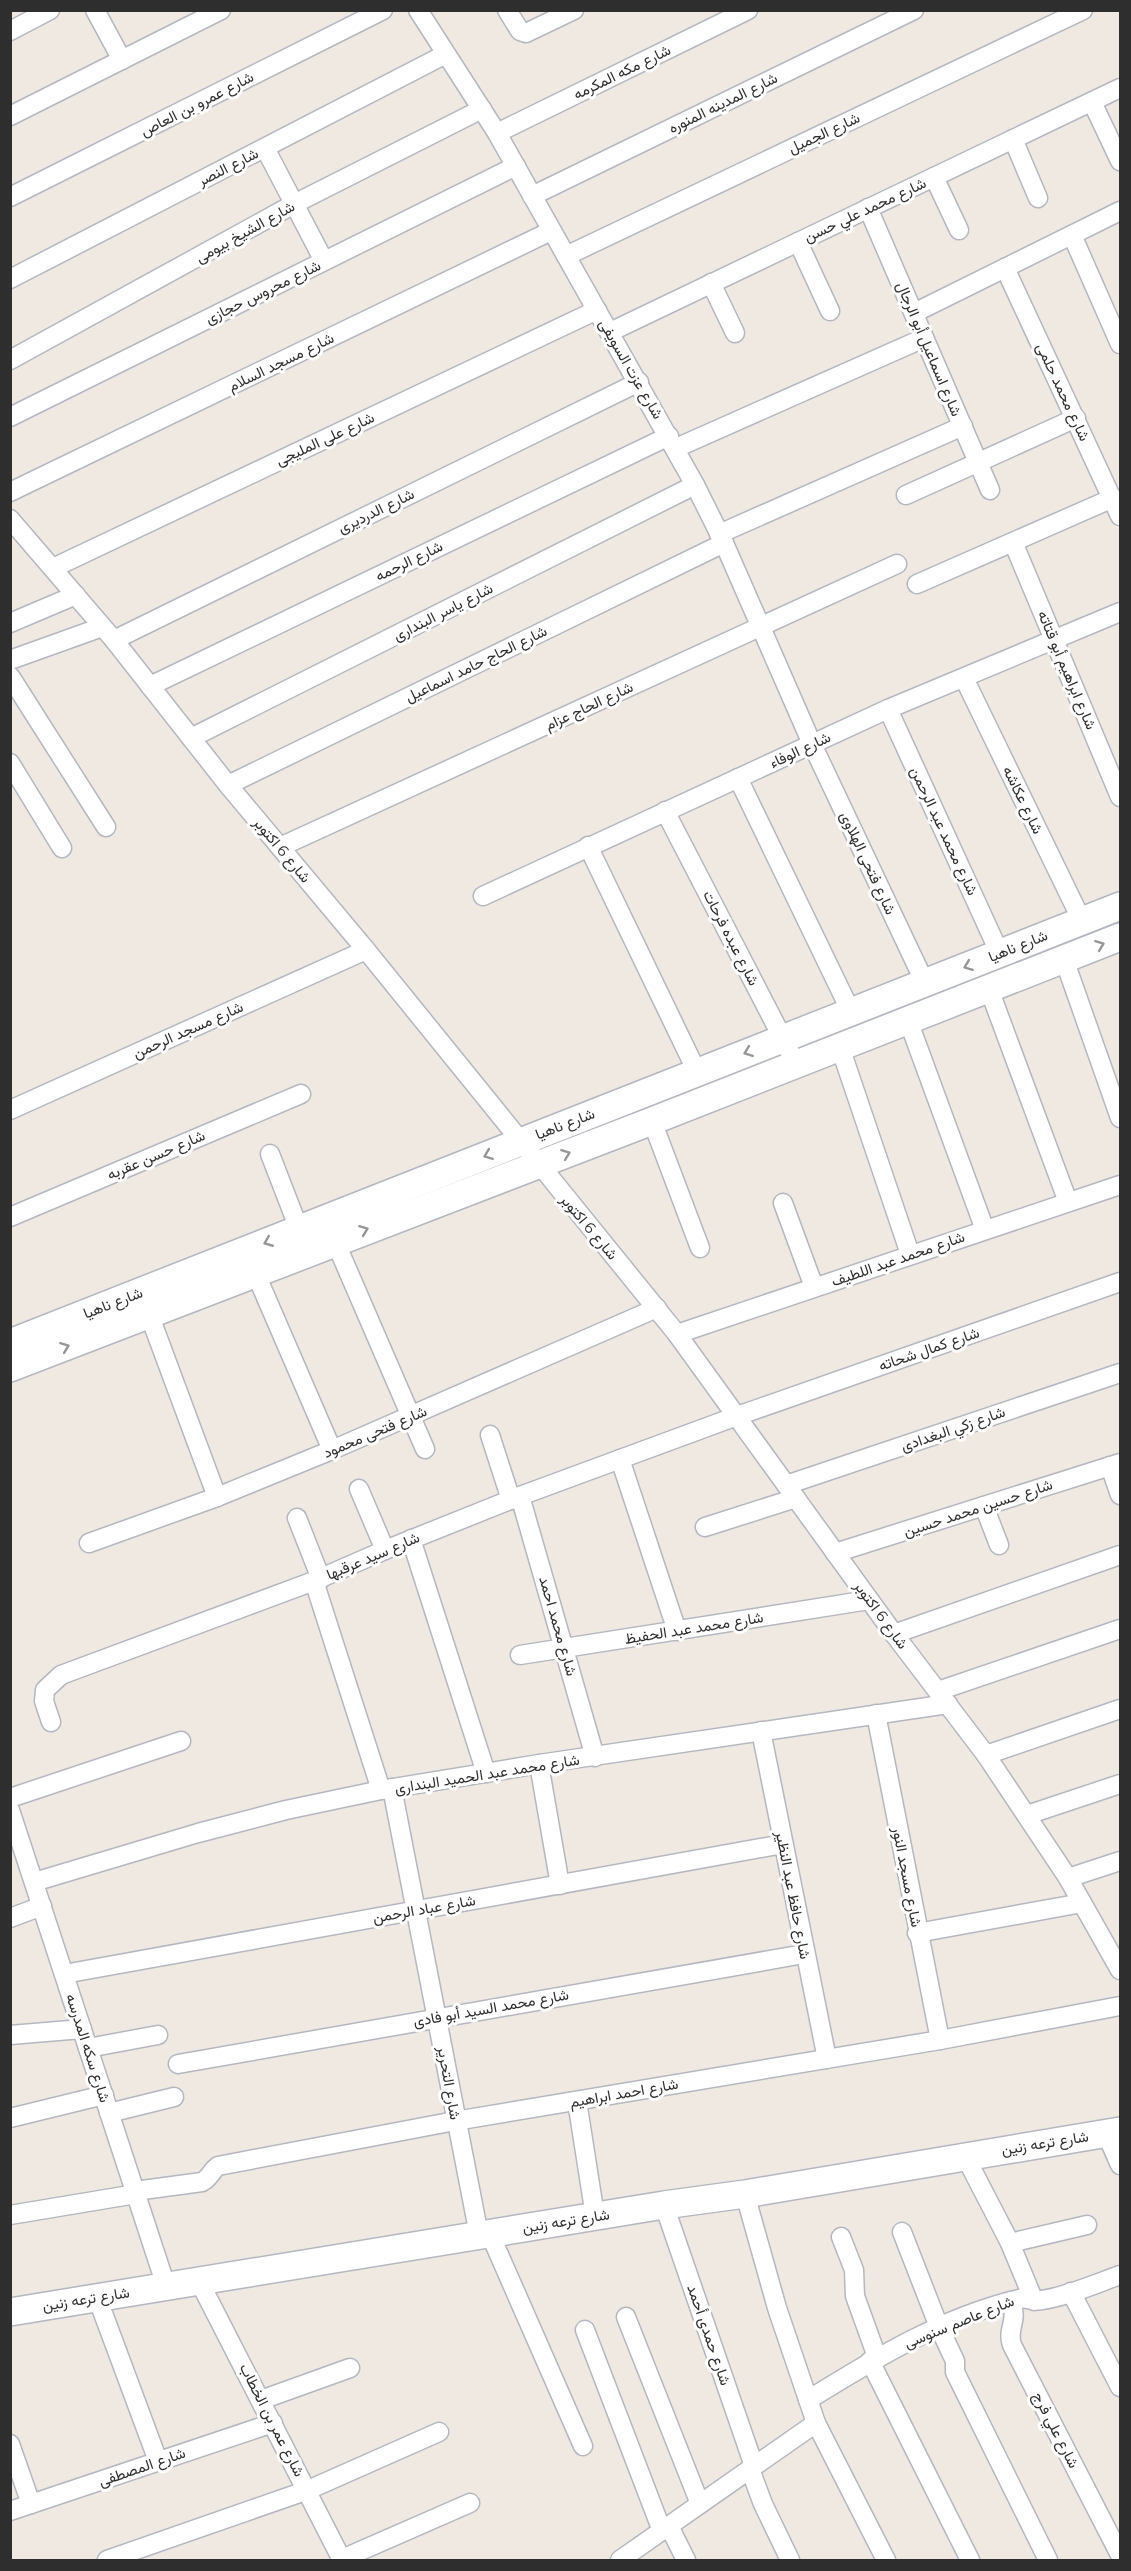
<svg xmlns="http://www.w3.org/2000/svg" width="1131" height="2571" font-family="Montserrat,Vazirmatn,sans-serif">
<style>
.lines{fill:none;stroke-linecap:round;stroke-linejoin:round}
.street-casing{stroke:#b4b7c1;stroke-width:21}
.secondary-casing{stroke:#b4b7c1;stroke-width:30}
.street{stroke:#fff;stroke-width:18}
.secondary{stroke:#fff;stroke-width:27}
.oneway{stroke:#969696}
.labels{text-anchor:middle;stroke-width:6;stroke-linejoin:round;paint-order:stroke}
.street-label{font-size:15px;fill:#2e2e2e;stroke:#fff}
</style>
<rect width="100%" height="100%" fill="#efe9e1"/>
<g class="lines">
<g class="street-casing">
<g id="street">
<path d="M95 10 122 60"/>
<path d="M418 10 497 133 695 485 724 543 812 744 925 983"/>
<path d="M507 10 520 31 526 33 574 10"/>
<path d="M10 31 50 10"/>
<path d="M1092 102 1120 161"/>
<path d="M10 116 221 10"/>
<path d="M497 133 748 10"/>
<path d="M1013 139 1038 198"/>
<path d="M265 148 324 261"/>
<path d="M934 177 959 230"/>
<path d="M532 196 914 10"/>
<path d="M10 197 383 10"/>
<path d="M868 208 990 490"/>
<path d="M1072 235 1120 344"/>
<path d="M798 242 830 311"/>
<path d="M566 256 1083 10"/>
<path d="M1005 268 1120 516"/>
<path d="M10 279 446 54"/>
<path d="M711 283 735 333"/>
<path d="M914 313 1120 211"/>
<path d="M610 332 1120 88"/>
<path d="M10 360 294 204 482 109"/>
<path d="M10 417 516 166"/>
<path d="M676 448 924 338"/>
<path d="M10 492 551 231"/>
<path d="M906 495 1076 418"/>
<path d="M10 519 114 640 228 785 366 950 677 1334 894 1634 986 1755 1068 1878 1120 1970"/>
<path d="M719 534 963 426"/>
<path d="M1013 542 1120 797"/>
<path d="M53 568 597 310"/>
<path d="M917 584 1113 498"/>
<path d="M10 623 76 595"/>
<path d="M114 640 639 382"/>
<path d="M10 660 102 627"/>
<path d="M10 676 106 827"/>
<path d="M964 678 1082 921"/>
<path d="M150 686 669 436"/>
<path d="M888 709 1000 954"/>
<path d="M191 738 695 485"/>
<path d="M10 763 62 848"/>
<path d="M738 778 851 1012"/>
<path d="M228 785 724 543"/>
<path d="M665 811 796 1064"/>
<path d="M588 846 697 1072"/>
<path d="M280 847 897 564"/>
<path d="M483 896 888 709 1120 612"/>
<path d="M1064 959 1120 1118"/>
<path d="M989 989 1068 1202"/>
<path d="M908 1020 985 1230"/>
<path d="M840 1047 910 1254"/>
<path d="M10 1110 366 950"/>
<path d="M652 1121 700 1248"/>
<path d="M270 1154 299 1229"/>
<path d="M783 1203 814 1287"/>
<path d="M10 1217 301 1094"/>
<path d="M335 1241 425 1449"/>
<path d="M255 1272 332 1450"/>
<path d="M149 1314 217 1497"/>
<path d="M677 1334 1120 1185"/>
<path d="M490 1435 511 1500"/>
<path d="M620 1459 677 1631"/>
<path d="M1110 1466 1120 1495"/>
<path d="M786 1485 1120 1373"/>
<path d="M359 1489 385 1550"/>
<path d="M520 1496 595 1757"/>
<path d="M984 1506 999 1545"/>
<path d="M297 1518 321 1579"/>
<path d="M705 1527 796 1498"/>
<path d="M411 1539 486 1773"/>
<path d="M89 1543 217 1497 332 1450 657 1308"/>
<path d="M835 1553 1120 1463"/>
<path d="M314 1581 381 1790"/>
<path d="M894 1634 1120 1555"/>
<path d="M520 1655 869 1600"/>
<path d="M938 1691 1120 1629"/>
<path d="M876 1714 940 2040"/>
<path d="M51 1722 44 1701 45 1690 61 1675 314 1581 385 1550 520 1496 737 1416 1120 1282"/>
<path d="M761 1731 827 2059"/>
<path d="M986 1755 1120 1709"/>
<path d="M539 1764 560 1885"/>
<path d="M392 1788 479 2235"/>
<path d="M10 1798 181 1741"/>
<path d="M10 1810 166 2286"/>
<path d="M1027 1815 1120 1784"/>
<path d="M1068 1878 1120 1861"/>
<path d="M34 1882 198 1833 286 1810 381 1790 539 1764 948 1704"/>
<path d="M10 1918 42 1906"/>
<path d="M917 1933 1082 1903"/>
<path d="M64 1974 783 1844"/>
<path d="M10 2035 82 2029"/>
<path d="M88 2048 158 2035"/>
<path d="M178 2064 804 1954"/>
<path d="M577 2101 595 2216"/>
<path d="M109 2113 174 2097"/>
<path d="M10 2118 104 2095"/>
<path d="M1106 2133 1120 2165"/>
<path d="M965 2156 1010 2243 1034 2301"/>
<path d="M135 2191 202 2182C210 2178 211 2171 218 2166L455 2121 940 2040 1120 2006"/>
<path d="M745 2194 777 2308 816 2423 886 2560"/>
<path d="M664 2205 754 2466"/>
<path d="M10 2215 136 2194"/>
<path d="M902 2232 939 2327 955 2361V2372L1048 2560"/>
<path d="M490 2234 583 2446"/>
<path d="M841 2237 854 2270 855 2296 877 2357"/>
<path d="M1010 2243 1087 2225"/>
<path d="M199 2281 342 2560"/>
<path d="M1071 2292 1120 2387"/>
<path d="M97 2297 158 2461"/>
<path d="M1011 2301C1019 2323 1006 2328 1012 2345L1120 2555"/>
<path d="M626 2317 700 2504"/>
<path d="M585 2330 662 2531"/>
<path d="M870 2361 970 2560"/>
<path d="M261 2400 350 2368"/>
<path d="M808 2400C874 2359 943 2317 1019 2299 1026 2297 1034 2302 1042 2300 1068 2296 1095 2284 1120 2275"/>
<path d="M10 2444 31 2504"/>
<path d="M750 2469 763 2504 790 2560"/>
<path d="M10 2511 273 2423"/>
<path d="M669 2526 686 2560"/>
<path d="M342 2559 470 2503"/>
<path d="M107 2560 308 2490 439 2432"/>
<path d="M620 2560 816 2423"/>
</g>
</g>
<g class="secondary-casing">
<g id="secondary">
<path d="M10 1343 1120 906"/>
<path d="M10 1368 652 1121 1120 937"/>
<path d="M10 2312 664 2205 745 2194 1120 2131"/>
</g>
</g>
<use href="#street" class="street"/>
<use href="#secondary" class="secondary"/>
</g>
<defs><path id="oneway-chevron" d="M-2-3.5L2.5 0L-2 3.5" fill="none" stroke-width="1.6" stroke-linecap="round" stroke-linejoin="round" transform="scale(1.5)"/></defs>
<g class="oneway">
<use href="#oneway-chevron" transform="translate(1100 945) rotate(-21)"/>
<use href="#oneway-chevron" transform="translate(968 966) rotate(159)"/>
<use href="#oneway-chevron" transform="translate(748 1052) rotate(159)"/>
<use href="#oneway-chevron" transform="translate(566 1154) rotate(-21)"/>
<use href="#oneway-chevron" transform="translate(488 1155) rotate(159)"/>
<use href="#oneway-chevron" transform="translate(364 1230) rotate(-21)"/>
<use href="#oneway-chevron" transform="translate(268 1242) rotate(158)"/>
<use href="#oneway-chevron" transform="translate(65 1347) rotate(-21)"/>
</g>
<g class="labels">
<g class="street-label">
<text transform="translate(622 72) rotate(-26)" y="5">شارع مكه المكرمه</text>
<text transform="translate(723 103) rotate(-26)" y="5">شارع المدينه المنوره</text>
<text transform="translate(197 104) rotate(-27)" y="5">شارع عمرو بن العاص</text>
<text transform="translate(824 133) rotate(-25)" y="5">شارع الجميل</text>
<text transform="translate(228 167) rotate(-27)" y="5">شارع النصر</text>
<text transform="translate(865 210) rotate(-25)" y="5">شارع محمد علي حسن</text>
<text transform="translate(245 232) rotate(-29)" y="5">شارع الشيخ بيومى</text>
<text transform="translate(263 292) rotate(-26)" y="5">شارع محروس حجازى</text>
<text transform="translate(929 349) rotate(67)" y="5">شارع اسماعيل أبو الرجال</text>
<text transform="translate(281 362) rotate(-26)" y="5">شارع مسجد السلام</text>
<text transform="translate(631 369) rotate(60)" y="5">شارع عزت السويفى</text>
<text transform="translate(1063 392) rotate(65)" y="5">شارع محمد حلمى</text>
<text transform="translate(325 439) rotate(-25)" y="5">شارع على المليجى</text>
<text transform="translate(376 511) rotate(-26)" y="5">شارع الدرديرى</text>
<text transform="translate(409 561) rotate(-26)" y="5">شارع الرحمه</text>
<text transform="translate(443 612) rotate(-27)" y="5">شارع ياسر البندارى</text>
<text transform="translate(476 664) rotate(-26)" y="5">شارع الحاج حامد اسماعيل</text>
<text transform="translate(1067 670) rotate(67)" y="5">شارع ابراهيم أبو قتاته</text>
<text transform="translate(589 706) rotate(-25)" y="5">شارع الحاج عزام</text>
<text transform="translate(800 750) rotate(-25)" y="5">شارع الوفاء</text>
<text transform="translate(1023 800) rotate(64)" y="5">شارع عكاشه</text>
<text transform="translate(944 831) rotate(65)" y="5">شارع محمد عبد الرحمن</text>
<text transform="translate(282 850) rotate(50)" y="5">شارع 6 اكتوبر</text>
<text transform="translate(868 863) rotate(65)" y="5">شارع فتحى الهلاوى</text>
<text transform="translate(731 938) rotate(63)" y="5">شارع عبده فرحات</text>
<text transform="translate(1018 946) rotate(-22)" y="5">شارع ناهيا</text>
<text transform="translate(188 1030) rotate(-24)" y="5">شارع مسجد الرحمن</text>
<text transform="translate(565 1124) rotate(-21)" y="5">شارع ناهيا</text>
<text transform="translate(156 1155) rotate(-23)" y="5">شارع حسن عقربه</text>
<text transform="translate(589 1227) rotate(50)" y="5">شارع 6 اكتوبر</text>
<text transform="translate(898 1259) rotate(-19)" y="5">شارع محمد عبد اللطيف</text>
<text transform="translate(113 1303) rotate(-21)" y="5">شارع ناهيا</text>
<text transform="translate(929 1349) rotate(-19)" y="5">شارع كمال شحاته</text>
<text transform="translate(953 1429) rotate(-19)" y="5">شارع زكي البغدادى</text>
<text transform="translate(375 1432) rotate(-23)" y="5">شارع فتحى محمود</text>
<text transform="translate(978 1508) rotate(-18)" y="5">شارع حسين محمد حسين</text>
<text transform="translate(373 1556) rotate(-23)" y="5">شارع سيد عرقبها</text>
<text transform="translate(881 1615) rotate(54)" y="5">شارع 6 اكتوبر</text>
<text transform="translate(558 1626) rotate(74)" y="5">شارع محمد احمد</text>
<text transform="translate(694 1628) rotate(-9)" y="5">شارع محمد عبد الحفيظ</text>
<text transform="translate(487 1774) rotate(-9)" y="5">شارع محمد عبد الحميد البندارى</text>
<text transform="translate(907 1877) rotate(79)" y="5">شارع مسجد النور</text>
<text transform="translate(793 1895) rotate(79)" y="5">شارع حافظ عبد النظير</text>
<text transform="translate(424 1909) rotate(-10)" y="5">شارع عباد الرحمن</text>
<text transform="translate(491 2008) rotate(-10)" y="5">شارع محمد السيد أبو فادى</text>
<text transform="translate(88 2048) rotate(72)" y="5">شارع سكه المدرسه</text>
<text transform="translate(449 2083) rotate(80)" y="5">شارع التحرير</text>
<text transform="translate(624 2093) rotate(-10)" y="5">شارع احمد ابراهيم</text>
<text transform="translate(1045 2143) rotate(-9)" y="5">شارع ترعه زنين</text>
<text transform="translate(566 2221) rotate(-9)" y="5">شارع ترعه زنين</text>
<text transform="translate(86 2299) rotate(-9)" y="5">شارع ترعه زنين</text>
<text transform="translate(959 2322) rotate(-22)" y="5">شارع عاصم سنوسى</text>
<text transform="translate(709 2335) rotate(71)" y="5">شارع حمدى أحمد</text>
<text transform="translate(272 2420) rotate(63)" y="5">شارع عمر بن الخطاب</text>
<text transform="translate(1056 2430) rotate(63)" y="5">شارع علي فرج</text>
<text transform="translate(142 2467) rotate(-19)" y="5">شارع المصطفى</text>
</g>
</g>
<rect width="1131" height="2571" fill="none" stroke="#2e2e2e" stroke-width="24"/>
</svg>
